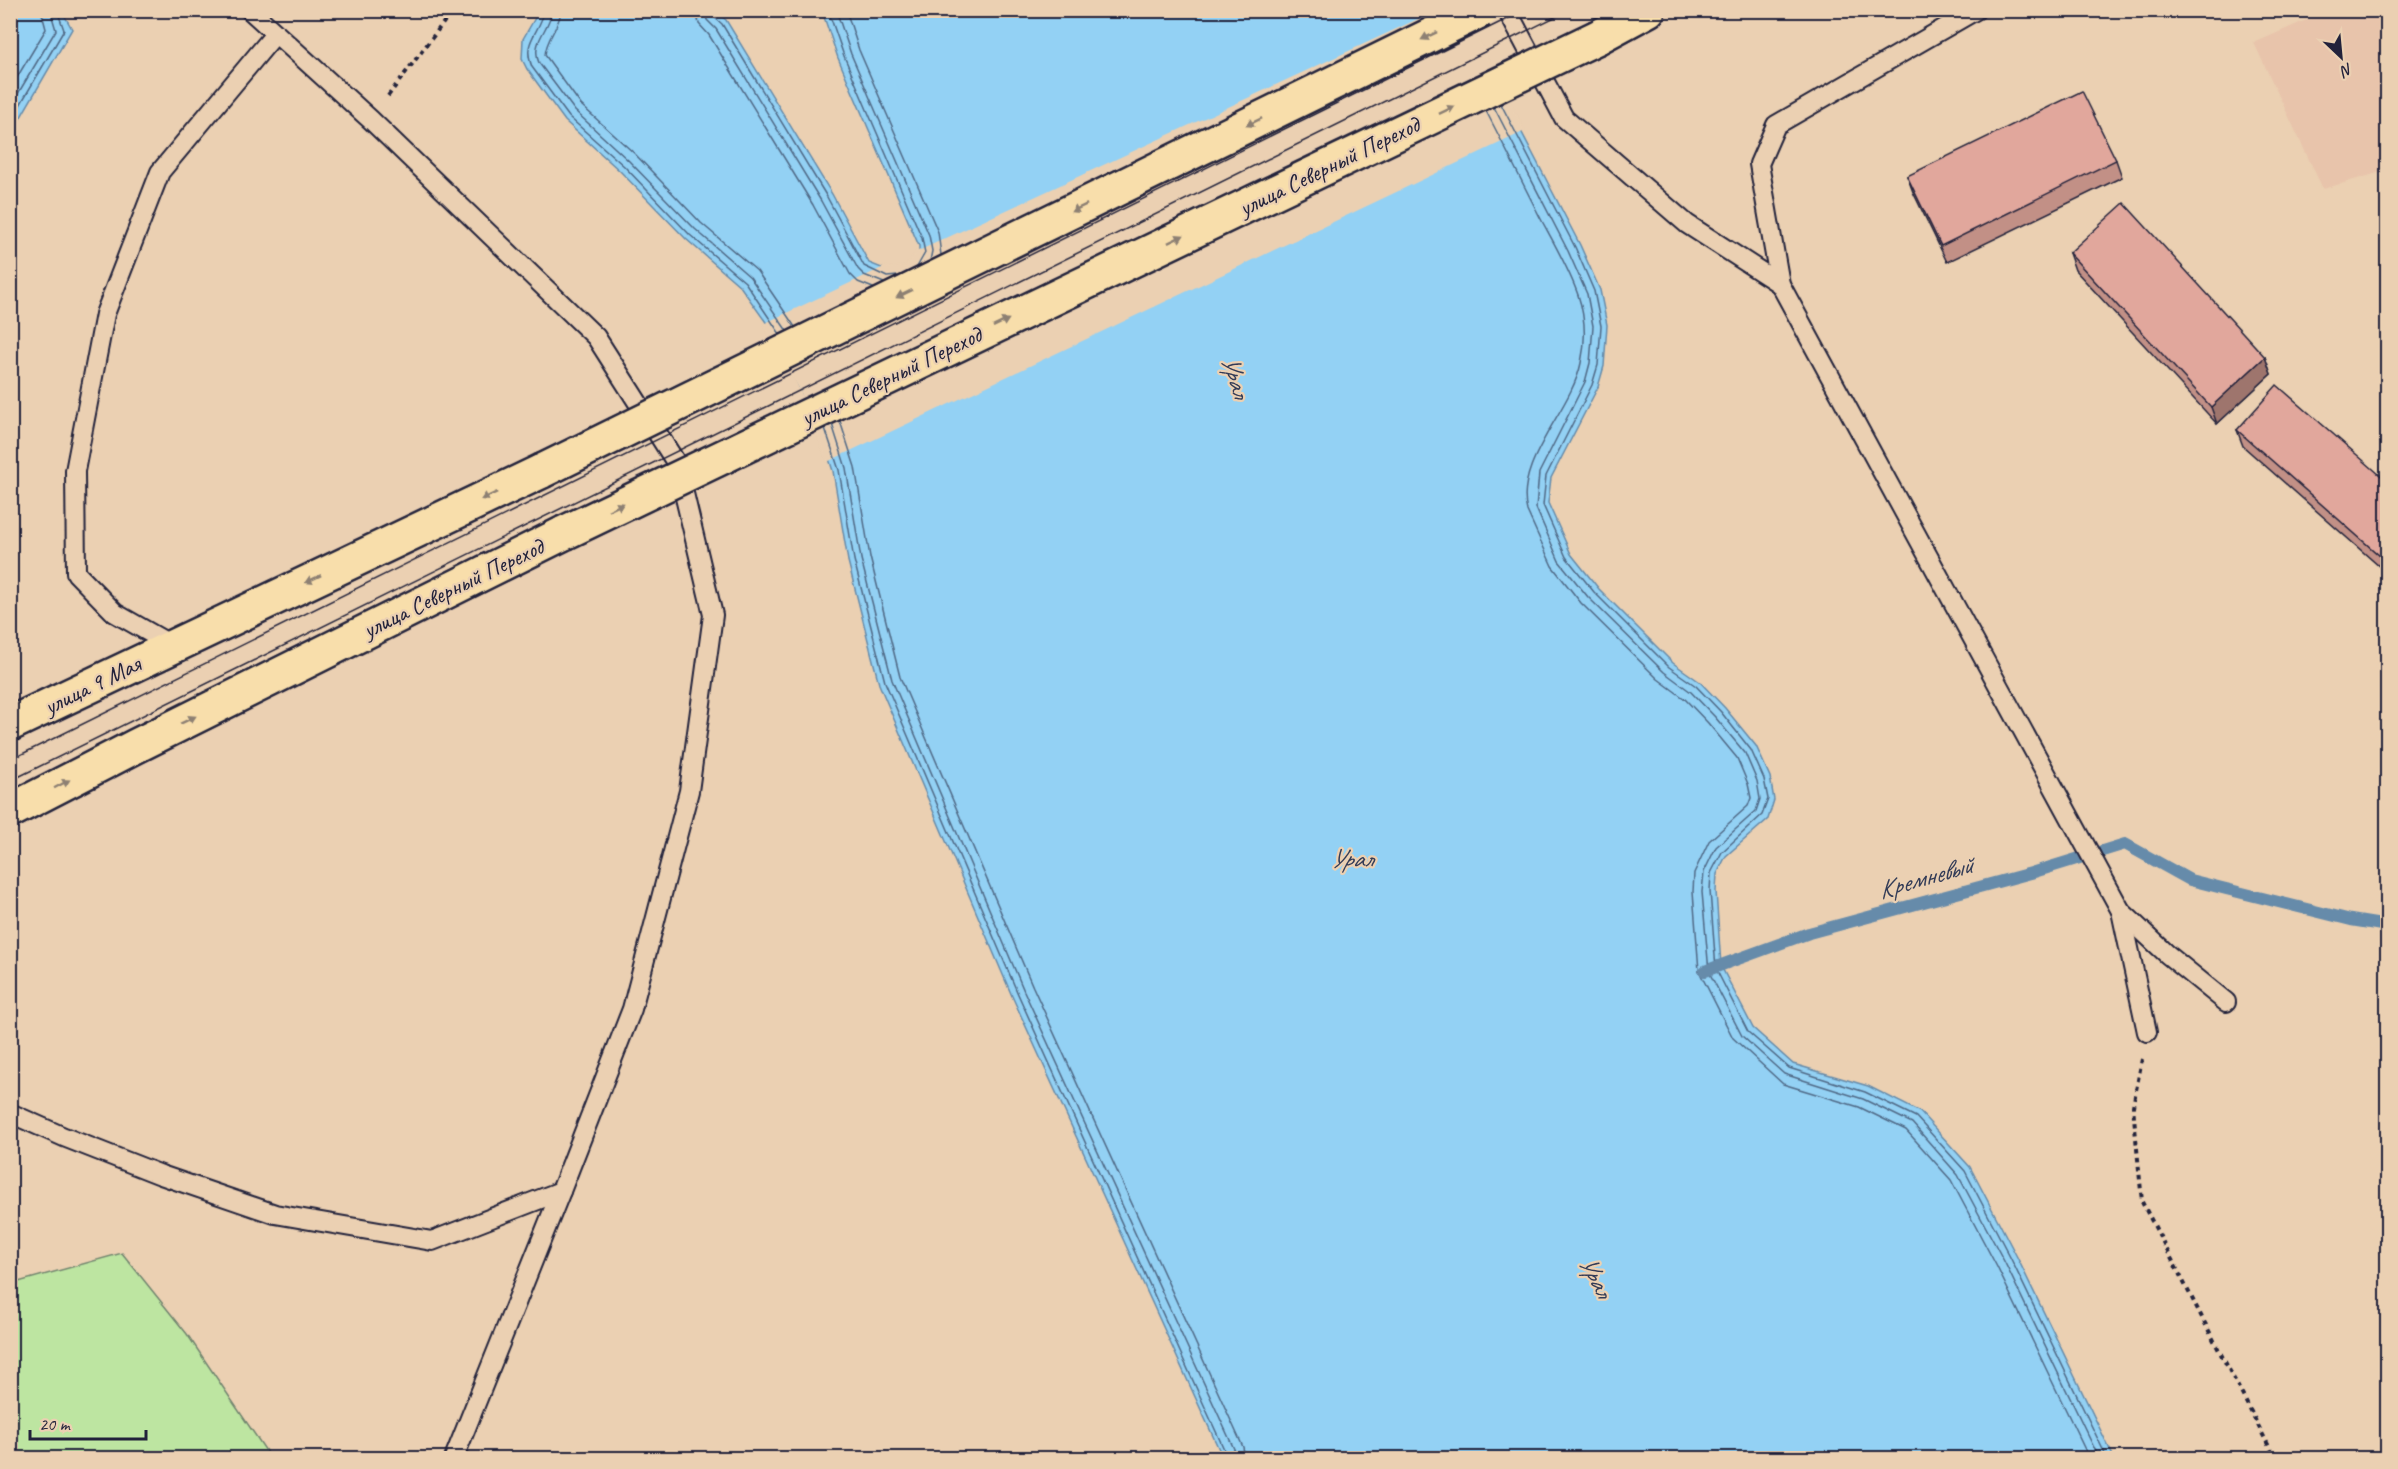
<svg xmlns="http://www.w3.org/2000/svg" width="2398" height="1469" font-family="Caveat,sans-serif">
<style>
.built{fill:#e8c4ab}
.green{fill:#bde5a1;stroke:#70846e;stroke-width:1.5}
.water{fill:#93d1f4;stroke:#668baa;stroke-width:1.5}
.pier{fill:#ebd0b2}
.lines{fill:none;stroke-linecap:round;stroke-linejoin:round}
.shore{stroke:#4f6885;stroke-width:1.5}
.stream{stroke:#668baa;stroke-width:12}
.lane-casing{stroke:#22223b;stroke-width:22}
.primary-casing{stroke:#22223b;stroke-width:38}
.path{stroke:#22223b;stroke-width:4;stroke-dasharray:4.5 4.5;stroke-linecap:butt}
.lane{stroke:#ebd0b2;stroke-width:18}
.primary{stroke:#f8deab;stroke-width:33}
.tram{stroke:#22223b;stroke-width:1.5}
.primary-bridge-casing{stroke:#22223b;stroke-width:38;stroke-linecap:butt}
.primary-bridge{stroke:#f8deab;stroke-width:33}
.wall{fill:#c29086;stroke:#22223b;stroke-width:1.5}
.shaded-wall{fill:#9e756d;stroke:#22223b;stroke-width:1.5}
.building{fill:#e1a79c;stroke:#22223b;stroke-width:1.5}
.oneway{fill:#8d8073}
.labels{text-anchor:middle;stroke-width:4.5;stroke-linejoin:round;paint-order:stroke}
.street-label{font-size:24px;fill:#22223b;stroke:#ebd0b2}
.water-label{font-size:26px;font-style:italic;fill:#333c57;stroke:#ebd0b2}
</style>
<rect width="100%" height="100%" fill="#ebd0b2"/>
<filter id="ink" filterUnits="userSpaceOnUse"><feTurbulence type="fractalNoise" baseFrequency=".0167" numOctaves="2"/><feDisplacementMap in="SourceGraphic" scale="12" xChannelSelector="R" yChannelSelector="G"/><feConvolveMatrix kernelMatrix="1 2 1 2 8 2 1 2 1" color-interpolation-filters="sRGB"/></filter>
<g filter="url(#ink)">
<path class="built" d="M2327 11H2387L2388 170 2323 189 2254 43Z"/>
<path class="green" d="M122 1253 187 1334 266 1451 267 1458H11V1284Z"/>
<g class="water">
<path d="M11 10 62 11 72 29 11 134Z"/>
<path d="M539 11H715L726 20 832 194 869 263 889 271 907 268 919 252V246L838 58 822 11H1459L1580 245 1600 290 1607 325 1604 366 1598 387 1551 478 1548 503 1571 554 1599 589 1673 663 1700 682 1725 708 1756 746 1770 777 1774 800 1768 819 1726 856 1717 874 1716 891 1721 966 1753 1028 1793 1064 1868 1086 1920 1112 1970 1167 2017 1257 2114 1458H1223L1012 996 879 684 848 561 833 471 820 431 773 332 740 286 686 239 620 171 565 121 527 69 522 59 523 39Z"/>
</g>
<path class="pier" d="M1463 10 1525 131 827 462 800 390 763 324 886 266 889 268 906 266 916 252 1435 11Z"/>
<g class="lines">
<g class="shore">
<path d="M544 10C541 33 521 40 532 67L569 117 624 166 690 235 745 282 780 334"/>
<path d="M552 10C550 30 530 41 539 63L575 111 629 161 695 229 750 277 787 331"/>
<path d="M561 10C560 27 546 38 545 55L581 105 635 154 701 223 757 271 795 327"/>
<path d="M696 10 699 24 709 35 813 205 850 274 858 282 873 288"/>
<path d="M705 10 707 20 716 29 821 201 858 269 864 275 884 283"/>
<path d="M712 10 713 16 722 24 827 197 864 266 887 277 898 276"/>
<path d="M828 10 844 56 922 238 925 253 917 267"/>
<path d="M836 10 851 54 929 235 932 251 930 261"/>
<path d="M846 10 859 50 938 232 941 255"/>
<path d="M10 89 46 29 41 10"/>
<path d="M1501 104 1575 247 1594 291 1601 326 1598 365 1592 385 1546 476 1543 505 1566 557 1594 592 1669 667 1696 686 1721 712 1751 750 1764 779 1768 799 1762 815 1722 852 1711 873 1710 891 1716 969 1748 1032 1789 1068 1865 1092 1916 1117 1965 1171 2011 1259 2107 1458"/>
<path d="M10 107 56 30 50 10"/>
<path d="M1494 107 1568 251 1587 294 1593 326 1590 363 1585 382 1539 473 1536 508 1559 561 1588 597 1664 672 1691 692 1715 717 1745 753 1757 781 1760 799 1756 811 1716 847 1704 872 1702 892 1709 972 1742 1036 1784 1074 1863 1099 1912 1123 1958 1175 2005 1263 2099 1458"/>
<path d="M1486 111C1505 147 1523 184 1542 221 1555 245 1569 269 1578 295 1585 316 1586 341 1581 363 1572 409 1514 462 1527 511L1552 566 1581 603 1658 679 1685 699 1708 723 1737 758 1748 784 1751 798 1748 806 1709 841 1694 873 1693 892 1699 971 1733 1038 1783 1084 1859 1107 1906 1130 1951 1180 1997 1267 2089 1458"/>
<path d="M10 122 64 30 57 10"/>
<path d="M840 421 855 467 870 557 900 677 1033 987 1243 1447 1245 1458"/>
<path d="M832 424 846 468 861 559 892 680 1024 991 1235 1451 1236 1458"/>
<path d="M825 428 839 470 854 560 885 682 1018 994 1228 1458"/>
</g>
<path class="stream" d="M1705 971 1809 933 2031 873 2125 844 2190 880 2351 920 2388 926"/>
<g class="lane-casing">
<g id="lane">
<path d="M1507 10 1564 118 1687 224 1780 284"/>
<path d="M1976 10 1776 125 1759 164 1780 284 2121 911 2147 1032"/>
<path d="M173 646 115 613 76 573 75 471 105 314 160 172 275 34"/>
<path d="M2121 911 2167 954 2226 1002"/>
<path d="M10 1113 64 1137 161 1175 275 1214 432 1241 561 1191 632 1009 689 791 713 615 677 464 596 337 371 120 250 10"/>
<path d="M454 1458 561 1191"/>
</g>
</g>
<g class="primary-casing">
<g id="primary">
<path d="M1598 37 1648 10"/>
<path d="M10 724 542 471"/>
<path d="M10 811 136 746 564 533"/>
</g>
</g>
<g class="path">
<path d="M1713 11 1714 10"/>
<path d="M388 96 453 10"/>
<path d="M2142 1059 2133 1106 2142 1202 2275 1458"/>
</g>
<use href="#lane" class="lane"/>
<use href="#primary" class="primary"/>
<g class="tram">
<path d="M10 760 1525 10"/>
<path d="M10 781 1569 10"/>
</g>
<g class="primary-bridge-casing">
<g id="primary-bridge">
<path d="M542 471 1482 10"/>
<path d="M564 533 1598 37"/>
</g>
</g>
<use href="#primary-bridge" class="primary-bridge"/>
</g>
<g class="wall">
<path d="M2116 160 2122 177 1947 262 1913 192 1907 176Z"/>
<path d="M2069 253 2265 357 2271 374 2217 424 2075 270Z"/>
<path d="M2237 430 2388 482V574L2243 446Z"/>
</g>
<path class="shaded-wall" d="M2265 357 2271 374 2217 424 2211 407Z"/>
<g class="building">
<path d="M2082 91 2116 160 1941 246 1907 176Z"/>
<path d="M2124 203 2265 357 2211 407 2069 253Z"/>
<path d="M2277 385 2388 482V563L2237 430Z"/>
</g>
<defs><path id="oneway-solid" d="M-6-.8H1V-3.2L6.5 0L1 3.2V.8H-6Z" transform="scale(1.5)"/></defs>
<g class="oneway">
<use href="#oneway-solid" transform="translate(1429 36) rotate(154)"/>
<use href="#oneway-solid" transform="translate(1447 110) rotate(-26)"/>
<use href="#oneway-solid" transform="translate(1254 122) rotate(154)"/>
<use href="#oneway-solid" transform="translate(1079 208) rotate(154)"/>
<use href="#oneway-solid" transform="translate(1176 239) rotate(-26)"/>
<use href="#oneway-solid" transform="translate(904 294) rotate(154)"/>
<use href="#oneway-solid" transform="translate(1001 323) rotate(-26)"/>
<use href="#oneway-solid" transform="translate(489 496) rotate(155)"/>
<use href="#oneway-solid" transform="translate(616 507) rotate(-26)"/>
<use href="#oneway-solid" transform="translate(313 579) rotate(155)"/>
<use href="#oneway-solid" transform="translate(188 720) rotate(-26)"/>
<use href="#oneway-solid" transform="translate(62 784) rotate(-28)"/>
</g>
</g>
<g class="labels">
<g class="street-label">
<text transform="translate(1329 166) rotate(-26)" y="8">улица Северный Переход</text>
<text transform="translate(891 376) rotate(-26)" y="8">улица Северный Переход</text>
<text transform="translate(453 588) rotate(-26)" y="8">улица Северный Переход</text>
<text transform="translate(92 685) rotate(-26)" y="8">улица 9 Мая</text>
</g>
<g class="water-label">
<text transform="translate(1236 376) rotate(72)" y="9">Урал</text>
<text x="1351" y="867">Урал</text>
<text transform="translate(1925 877) rotate(-16)" y="9">Кремневый</text>
<text transform="translate(1596 1276) rotate(62)" y="9">Урал</text>
</g>
</g>
<rect width="2398" height="1469" fill="none" stroke="#ebd0b2" stroke-width="36"/>
<rect x="18" y="18" width="2362" height="1433" fill="none" stroke="#22223b" stroke-width="2" filter="url(#ink)"/>
<g transform="translate(2341 57) rotate(154)" stroke="#ebd0b2" stroke-width="4.5" paint-order="stroke">
<path d="M0-4.5L10 22L0 15L-10 22Z" fill="#22223b"/>
<text y="-9" font-size="16" font-weight="bold" text-anchor="middle" fill="#22223b">N</text>
</g>
<path d="M30 1430v9h116v-9" fill="none" stroke="#22223b" stroke-width="3"/>
<text x="39" y="1430" font-size="18" fill="#22223b" stroke="#ebd0b2" stroke-width="4.5" paint-order="stroke">20 m</text>
</svg>
